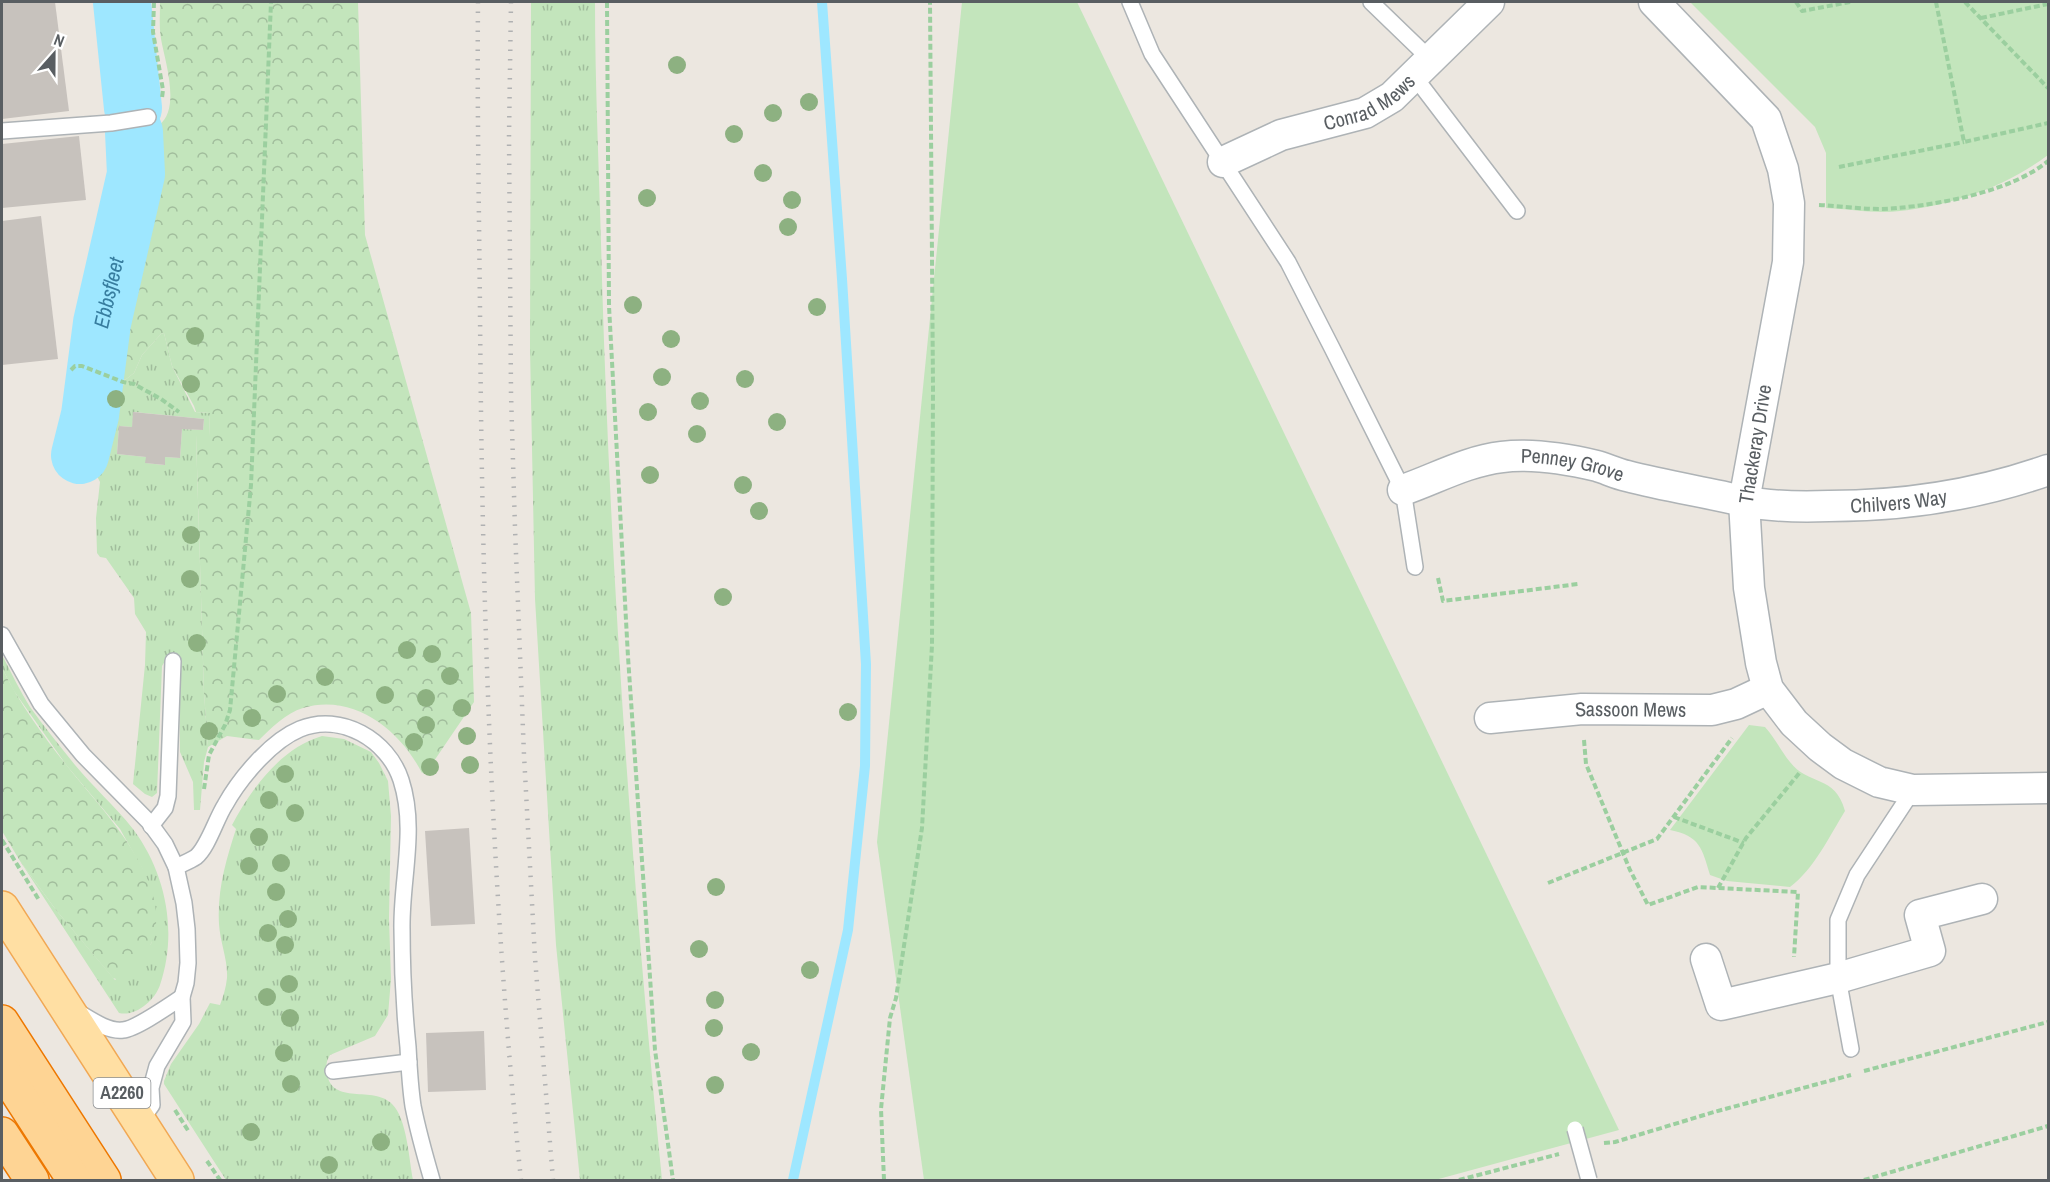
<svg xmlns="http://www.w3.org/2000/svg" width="2050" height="1182" font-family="'Archivo Narrow',sans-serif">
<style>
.grass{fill:url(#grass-tufts);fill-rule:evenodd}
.forest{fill:url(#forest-crowns)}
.park{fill:#c3e5bc}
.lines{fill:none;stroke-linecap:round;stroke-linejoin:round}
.stream{stroke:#9ee7ff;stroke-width:10}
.river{stroke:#9ee7ff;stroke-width:58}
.building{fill:#c7c2bd}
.service-casing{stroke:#aeb3b6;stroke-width:18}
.minor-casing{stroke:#aeb3b6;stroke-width:33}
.primary-casing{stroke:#f1a854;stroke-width:36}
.trunk-casing{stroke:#ed7700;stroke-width:36}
.path{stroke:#9bcf9f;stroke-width:4;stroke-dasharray:6 3;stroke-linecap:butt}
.service{stroke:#fff;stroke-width:15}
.minor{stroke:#fff;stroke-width:30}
.primary{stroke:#ffdfa3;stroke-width:33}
.trunk{stroke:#fed494;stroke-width:33}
.rail{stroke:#b0b1b2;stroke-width:4.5;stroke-dasharray:1.5 8;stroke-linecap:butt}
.service-bridge-casing{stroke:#aeb3b6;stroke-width:18;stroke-linecap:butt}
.service-bridge{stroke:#fff;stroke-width:15}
.tree{fill:#8db181}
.labels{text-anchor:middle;stroke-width:6;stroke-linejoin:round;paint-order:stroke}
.shield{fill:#fff;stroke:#8b8e91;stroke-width:1.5}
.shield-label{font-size:18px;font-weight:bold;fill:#595e62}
.street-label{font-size:20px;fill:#595e62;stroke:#fff}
.water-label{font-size:21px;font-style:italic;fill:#377d9f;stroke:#fff}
</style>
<defs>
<pattern id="grass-tufts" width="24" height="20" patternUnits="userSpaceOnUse" patternTransform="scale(1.5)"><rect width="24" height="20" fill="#c3e5bc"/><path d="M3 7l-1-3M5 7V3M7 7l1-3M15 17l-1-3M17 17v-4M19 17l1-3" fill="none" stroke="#a1bd9c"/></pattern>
<pattern id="forest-crowns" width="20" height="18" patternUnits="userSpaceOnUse" patternTransform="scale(1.5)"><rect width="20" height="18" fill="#c3e5bc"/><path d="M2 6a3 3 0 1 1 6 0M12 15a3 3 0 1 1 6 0" fill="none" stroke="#a1bd9c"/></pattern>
</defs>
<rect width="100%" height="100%" fill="#ece7e0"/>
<g class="grass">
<path d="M531 2H595C595 94 600 188 602 280 611 581 632 881 662 1180H580L556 945 535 599 530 348Z"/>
<path d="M164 333 172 366 195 412 210 413 209 436H196L204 693 208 747 204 762 200 810H194L193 782 180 752 179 661H165L162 666 157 793 152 797 145 794 133 784 145 665 146 632 135 614 134 598 106 558 100 557 97 553 96 518 100 482 94 470 70 464 72 458 103 464 113 415 125 380 134 373 142 355 161 334ZM134 412 204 419 203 430 182 429 180 458 165 457 164 465 146 463V457L117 454 119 426 132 427Z"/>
<path d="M2 655C11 672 20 691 30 707 44 727 60 746 75 765 93 787 115 806 133 829 166 873 178 932 160 985 155 1000 136 1017 119 1013L20 861 56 910 115 980 151 944 153 935 155 925 142 868 120 829 67 766 14 691 2 668Z"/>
<path d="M322 736 344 739 371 752 379 763 388 781 391 816 389 918 391 979 388 1015 375 1036 330 1055C326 1061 326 1066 327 1073 331 1106 374 1085 392 1104 407 1118 409 1160 413 1180H226L164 1084V1081L171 1064 199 1024 210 1003 220 1005C223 997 226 988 227 978 228 960 220 942 219 924 217 890 226 860 236 829L232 825C251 789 281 748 322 736Z"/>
</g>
<g class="forest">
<path d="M160 2H358L365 235 471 613 474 702 434 761 428 769 422 773C400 730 354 693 303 708 286 713 271 728 259 740L227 736 208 747 204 693 196 435 209 436 210 413 196 412 194 406 172 366 164 333 161 334 142 355 134 373 125 380 107 372 85 359 90 358 95 289 109 200 108 134C121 132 148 133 159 125 181 109 165 61 161 39 159 27 160 14 160 2Z"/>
<path d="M85 370 123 383 113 415 103 465 60 456 64 437 58 433Z"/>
<path d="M2 668C20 704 43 736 68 767 101 809 179 886 150 946 142 960 131 970 119 980L113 978 56 910 20 861 2 831Z"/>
</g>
<g class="park">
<path d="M962 2H1077L1619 1130 1435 1180H924L877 842Z"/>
<path d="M1690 2H2048V155C2005 187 1953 205 1900 211 1876 214 1850 209 1826 208V153L1815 127Z"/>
<path d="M1749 725 1765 727C1775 738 1781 751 1790 762 1808 786 1835 774 1845 811 1829 837 1814 869 1790 887L1727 881 1710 875C1702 848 1700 836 1670 830Z"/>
</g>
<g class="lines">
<path class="stream" d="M793 1180 848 930 865 766 866 664 842 279 822 2"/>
<g class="river">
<path d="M122 2 133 108"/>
<path id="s1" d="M80 455 90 415 102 323 136 174 134 132"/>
</g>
</g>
<g class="building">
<path d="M2 2H55L69 111 2 119Z"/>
<path d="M79 136 86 200 2 208V144Z"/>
<path d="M41 216 58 359 2 365V221Z"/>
<path d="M133 412 204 419 203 430 182 429 180 458 165 457V465L145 463 146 457 117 454 119 426 132 427Z"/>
<path d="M469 828 475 924 431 926 425 831Z"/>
<path d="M484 1031 486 1090 428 1092 426 1033Z"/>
</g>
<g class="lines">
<g class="service-casing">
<g id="service">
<path d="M1130 2 1152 54 1288 262 1332 348 1403 490 1415 567"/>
<path d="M1371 2 1430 59"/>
<path d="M1414 76 1517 211"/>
<path d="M2 131 111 123 148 117"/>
<path d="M2 635 41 704 83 755 149 822 165 844 176 867 184 903 187 929 188 963 186 983 182 997 183 1022 157 1066 151 1088 152 1105 140 1122"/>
<path d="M151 826 165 808 168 796 173 661"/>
<path d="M176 867C182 864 190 861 196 857 208 847 216 819 225 805 240 778 271 741 300 729 341 712 388 740 401 780 417 829 401 880 402 929 402 968 404 1008 408 1047 409 1066 410 1086 413 1106 418 1131 425 1156 432 1180"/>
<path d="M78 1012C90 1019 108 1032 123 1030 136 1029 170 1005 182 997"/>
<path d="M1851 1049 1838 978V920L1857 875 1913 790"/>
<path d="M333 1071 409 1062"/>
</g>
</g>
<g class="minor-casing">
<g id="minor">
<path d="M1654 2 1766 119 1783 169 1789 203 1788 262 1744 501 1749 588 1761 663 1768 689 1794 723 1820 747 1843 764 1879 782 1913 790 2048 788"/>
<path id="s2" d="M1223 162 1281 135 1365 113 1392 97 1489 2"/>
<path id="s3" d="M1403 490C1435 479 1467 461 1502 457 1533 453 1567 459 1597 466 1607 469 1617 474 1627 476 1665 486 1705 492 1743 501 1771 507 1801 507 1829 506 1905 506 1977 495 2048 470"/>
<path id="s4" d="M1490 718 1582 709 1712 710 1736 704 1768 689"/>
<path d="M1706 959 1721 1005 1838 978 1930 951 1920 915 1982 899"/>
</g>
</g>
<g class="primary-casing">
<path id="primary" d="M2 908 177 1180"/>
</g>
<g class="trunk-casing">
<g id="trunk">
<path d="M2 1022 104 1180"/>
<path d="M2 1069 74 1180"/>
<path d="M2 1134 32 1180"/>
</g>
</g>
<g class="path">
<path d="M154 2 153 32 163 90 162 98"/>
<path d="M607 2 609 306 628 657 655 1050 673 1180"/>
<path d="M1796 2 1802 11 1850 2"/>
<path d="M1936 2 1964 142 2048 123"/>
<path d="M1965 2 2048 88"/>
<path d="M1981 18 2048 4"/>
<path d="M1839 167 1964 142"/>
<path d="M1819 205C1844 206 1871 211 1897 208 1943 204 2012 191 2048 161"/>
<path d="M71 370 75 366H82L123 382 134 384 161 399 179 412"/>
<path d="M1438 578 1443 601 1578 584"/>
<path d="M1584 740 1586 764 1630 870 1648 905 1698 887 1798 892 1794 957"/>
<path d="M204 789 209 755 225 725 230 710 251 485 271 2"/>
<path d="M1674 817 1744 843"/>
<path d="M2 840 39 900"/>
<path d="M1548 883 1657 839 1732 738"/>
<path d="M1718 888 1746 838 1801 771"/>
<path d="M1864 1071 2048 1022"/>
<path d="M175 1110 189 1132"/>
<path d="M1604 1143 1615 1142 1714 1112 1851 1075"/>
<path d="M207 1161 220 1180"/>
<path d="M884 1180 881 1109 890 1018 896 998 922 828 932 645 933 387 930 2"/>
<path d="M1459 1180 1559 1154"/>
<path d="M1864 1180 2048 1126"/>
</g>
<use href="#service" class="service"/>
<use href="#minor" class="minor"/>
<use href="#primary" class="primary"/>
<use href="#trunk" class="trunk"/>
<g class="rail">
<path d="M478 2C477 104 479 207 480 310 482 600 491 891 521 1180"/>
<path d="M511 2 509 136 511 394 515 528 524 755 535 958 553 1180"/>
</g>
<g class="service-bridge-casing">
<path id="service-bridge" d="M1575 1129 1589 1180"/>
</g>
<use href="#service-bridge" class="service-bridge"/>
</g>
<g class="tree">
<circle cx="677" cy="65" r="9"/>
<circle cx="809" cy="102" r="9"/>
<circle cx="773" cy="113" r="9"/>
<circle cx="734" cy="134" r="9"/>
<circle cx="763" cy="173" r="9"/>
<circle cx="647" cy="198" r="9"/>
<circle cx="792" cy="200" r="9"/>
<circle cx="788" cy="227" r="9"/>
<circle cx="633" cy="305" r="9"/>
<circle cx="817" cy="307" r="9"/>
<circle cx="195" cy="336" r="9"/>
<circle cx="671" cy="339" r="9"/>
<circle cx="662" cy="377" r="9"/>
<circle cx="745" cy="379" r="9"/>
<circle cx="191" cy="384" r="9"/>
<circle cx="116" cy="399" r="9"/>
<circle cx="700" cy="401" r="9"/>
<circle cx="648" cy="412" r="9"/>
<circle cx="777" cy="422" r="9"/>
<circle cx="697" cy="434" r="9"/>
<circle cx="650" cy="475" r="9"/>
<circle cx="743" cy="485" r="9"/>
<circle cx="759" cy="511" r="9"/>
<circle cx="191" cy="535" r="9"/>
<circle cx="190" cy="579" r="9"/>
<circle cx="723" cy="597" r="9"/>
<circle cx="197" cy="643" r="9"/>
<circle cx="407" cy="650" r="9"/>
<circle cx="432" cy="654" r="9"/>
<circle cx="450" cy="676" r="9"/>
<circle cx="325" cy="677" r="9"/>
<circle cx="277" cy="694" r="9"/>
<circle cx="385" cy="695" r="9"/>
<circle cx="426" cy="698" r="9"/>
<circle cx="462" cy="708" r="9"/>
<circle cx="848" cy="712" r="9"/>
<circle cx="252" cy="718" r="9"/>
<circle cx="426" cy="725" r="9"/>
<circle cx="209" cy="731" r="9"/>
<circle cx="467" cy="736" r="9"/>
<circle cx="414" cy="742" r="9"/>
<circle cx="470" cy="765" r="9"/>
<circle cx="430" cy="767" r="9"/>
<circle cx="285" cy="774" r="9"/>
<circle cx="269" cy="800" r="9"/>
<circle cx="295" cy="813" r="9"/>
<circle cx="259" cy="837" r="9"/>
<circle cx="281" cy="863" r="9"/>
<circle cx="249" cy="866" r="9"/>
<circle cx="716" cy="887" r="9"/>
<circle cx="276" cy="892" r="9"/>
<circle cx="288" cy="919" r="9"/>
<circle cx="268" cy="933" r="9"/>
<circle cx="285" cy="945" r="9"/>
<circle cx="699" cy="949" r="9"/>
<circle cx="810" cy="970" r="9"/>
<circle cx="289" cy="984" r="9"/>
<circle cx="267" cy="997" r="9"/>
<circle cx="715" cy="1000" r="9"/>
<circle cx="290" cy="1018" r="9"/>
<circle cx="714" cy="1028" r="9"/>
<circle cx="751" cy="1052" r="9"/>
<circle cx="284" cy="1053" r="9"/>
<circle cx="291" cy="1084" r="9"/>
<circle cx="715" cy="1085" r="9"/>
<circle cx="251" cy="1132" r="9"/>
<circle cx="381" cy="1142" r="9"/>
<circle cx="329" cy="1165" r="9"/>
</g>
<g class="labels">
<rect class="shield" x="93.5" y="1078" width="57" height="30" rx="4.5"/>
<g class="shield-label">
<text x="122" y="1099">A2260</text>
</g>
<g class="street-label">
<text dy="7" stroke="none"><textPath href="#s2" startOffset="159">Conrad Mews</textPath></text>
<text transform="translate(1755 444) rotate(-81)" y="7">Thackeray Drive</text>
<text dy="7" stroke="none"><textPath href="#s3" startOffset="176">Penney Grove</textPath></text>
<text dy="7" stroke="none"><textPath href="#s3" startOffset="507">Chilvers Way</textPath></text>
<text dy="7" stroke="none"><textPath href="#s4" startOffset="141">Sassoon Mews</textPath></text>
</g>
<g class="water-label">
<text dy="7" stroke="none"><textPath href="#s1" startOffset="165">Ebbsfleet</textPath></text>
</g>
</g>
<rect width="2050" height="1182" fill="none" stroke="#595e62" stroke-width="6"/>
<g transform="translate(54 54) rotate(21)" stroke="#ffffff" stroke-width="4.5" paint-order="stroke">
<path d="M0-4.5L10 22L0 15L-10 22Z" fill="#595e62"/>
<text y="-9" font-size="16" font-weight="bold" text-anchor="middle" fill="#595e62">N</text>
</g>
</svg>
